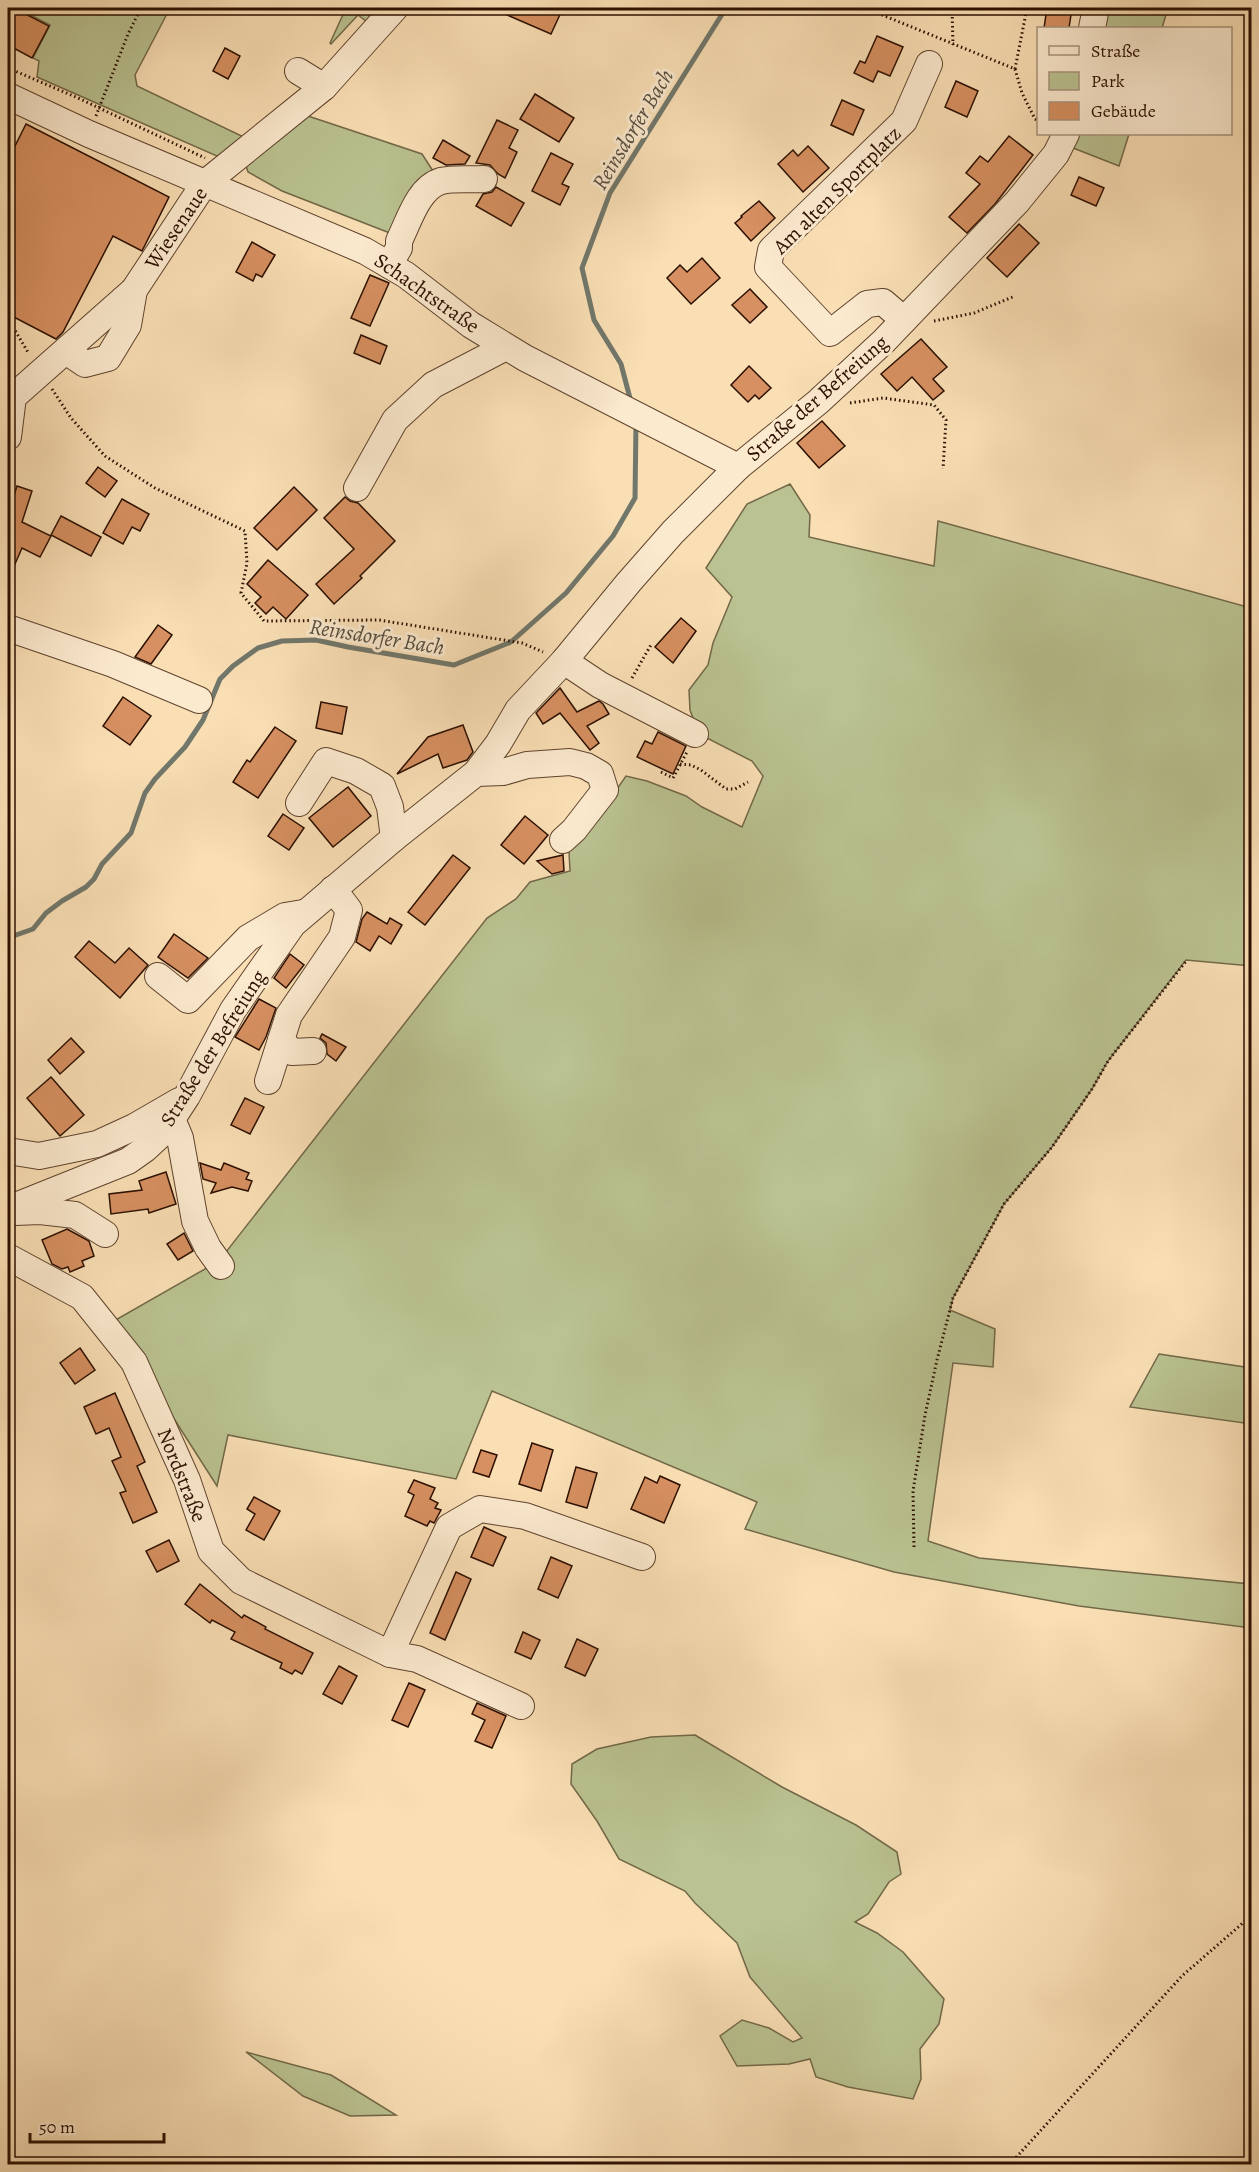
<svg xmlns="http://www.w3.org/2000/svg" width="1259" height="2172" font-family="Alegreya,serif">
<style>
.green{fill:#bac291;stroke:#726848;stroke-width:1.5}
.lines{fill:none;stroke-linecap:round;stroke-linejoin:round}
.stream{stroke:#71776b;stroke-width:5}
.building{fill:#d79061;stroke:#2b0f00;stroke-width:1.5}
.minor-casing{stroke:#5f432d;stroke-width:28}
.path{stroke:#2b0f00;stroke-width:3;stroke-dasharray:1.5 3;stroke-linecap:butt}
.minor{stroke:#fceacf;stroke-width:26}
.labels{text-anchor:middle;stroke-width:6;stroke-linejoin:round;paint-order:stroke}
.street-label{font-size:21px;fill:#2b0f00;stroke:#fceacf}
.water-label{font-size:22px;font-style:italic;fill:#544c3e;stroke:#fceacf}
</style>
<rect width="100%" height="100%" fill="#fadfb5"/>
<filter id="stains"><feTurbulence type="fractalNoise" baseFrequency=".00333" numOctaves="4"/><feColorMatrix values="0 0 0 0 .2 0 0 0 0 .09 0 0 0 0 .02 0 0 0 .5 -.17"/></filter>
<radialGradient id="worn" r=".72"><stop offset=".6" stop-color="#630" stop-opacity="0"/><stop offset="1" stop-color="#630" stop-opacity=".3"/></radialGradient>
<g class="green">
<path d="M17 8H170L135 75 137 86 250 140 219 157 37 77 39 61 33 58 50 25Z"/>
<path d="M346 8H387L371 25 358 15 331 44 330 43Z"/>
<path d="M1102 8H1168L1162 28H1098Z"/>
<path d="M305 115 422 154 435 174 395 235 282 191 248 172 246 166Z"/>
<path d="M1072 134H1129L1119 166 1068 146Z"/>
<path d="M790 484 810 515 809 537 934 566 938 521 1251 608V966L1186 960 1108 1061 1092 1089 1052 1147 1004 1204 953 1298 950 1310 995 1329 993 1367 953 1363 928 1541 979 1558 1251 1584V1628L1079 1606 894 1572 745 1529 757 1502 492 1391 456 1479 228 1435 217 1486 112 1322 219 1261 487 918 516 899 530 882 570 871 569 852 596 819 626 776 647 781 686 796 702 807 742 827 763 776 752 761 699 734 690 710 689 690 708 665 713 643 732 597 706 568 747 504Z"/>
<path d="M1159 1354 1251 1368V1424L1130 1407Z"/>
<path d="M695 1735 782 1787 856 1825 897 1852 901 1874 889 1882 868 1914 855 1922 877 1933 903 1952 944 1999 939 2024 920 2049 921 2079 913 2099 848 2087 816 2077 810 2059 789 2064 737 2066 720 2036 742 2020 769 2028 793 2042 802 2038 750 1977 737 1943 695 1903 685 1891 619 1859 597 1821 571 1784 572 1764 597 1749 651 1737Z"/>
<path d="M246 2052 331 2075 396 2115 350 2116 303 2096Z"/>
</g>
<g class="lines">
<g class="stream">
<path d="M631 402 621 364 594 320 582 268 610 193 726 8"/>
<path d="M8 934 16 935 33 929 46 913 62 901 86 887 94 879 102 864 131 833 145 793 155 779 185 747 203 720 220 679 233 666 258 648 282 641 316 640 348 647 454 665 511 642 566 593 613 536 635 498 636 423"/>
</g>
</g>
<g class="building">
<path d="M8 8H14L49 26 32 58 8 45Z"/>
<path d="M491 8H563L551 34Z"/>
<path d="M1047 8H1072L1069 28H1044Z"/>
<path d="M877 36 903 47 890 76 878 71 873 82 854 73 860 61 865 63Z"/>
<path d="M225 48 240 56 228 79 213 71Z"/>
<path d="M956 81 978 91 967 117 945 107Z"/>
<path d="M535 94 574 118 559 142 520 119Z"/>
<path d="M842 100 864 110 853 135 831 125Z"/>
<path d="M497 120 518 130 509 148 517 152 505 178 498 174 490 165 476 163Z"/>
<path d="M26 124 169 197 142 251 113 236 63 332 56 339 8 314V160Z"/>
<path d="M1009 136 1033 155 995 204 967 233 949 217 980 184 966 173 980 156 988 162Z"/>
<path d="M443 140 470 156 465 164 446 165 433 158Z"/>
<path d="M808 146 829 168 803 192 778 164 793 150 798 156Z"/>
<path d="M551 153 573 164 562 184 569 187 560 205 532 191Z"/>
<path d="M1079 177 1104 188 1096 206 1071 195Z"/>
<path d="M496 187 524 203 511 226 476 206 483 194 492 192Z"/>
<path d="M759 201 775 218 751 241 735 223 742 217 741 216Z"/>
<path d="M1019 224 1039 243 1007 277 987 258Z"/>
<path d="M252 242 275 255 262 277 256 274 253 281 236 272Z"/>
<path d="M702 258 720 278 691 304 667 278 680 265 687 272Z"/>
<path d="M370 275 389 283 370 326 351 318Z"/>
<path d="M750 289 767 307 750 323 732 305Z"/>
<path d="M361 335 387 346 380 364 354 353Z"/>
<path d="M921 339 947 367 933 379 944 391 933 400 912 377 897 391 881 374Z"/>
<path d="M749 366 771 388 759 399 755 395 748 402 731 385Z"/>
<path d="M822 421 845 446 819 468 797 443Z"/>
<path d="M98 467 117 481 105 497 86 483Z"/>
<path d="M17 486 32 491 22 522 51 536 40 557 22 548 8 580V514Z"/>
<path d="M294 487 317 510 277 550 254 528Z"/>
<path d="M345 497 350 501 358 503 395 541 360 576 362 578 334 604 316 584 354 549 324 518Z"/>
<path d="M122 499 149 514 140 531 132 527 123 544 103 533Z"/>
<path d="M61 516 101 537 91 556 51 535Z"/>
<path d="M268 560 308 595 286 619 273 607 266 614 255 603 261 597 247 584Z"/>
<path d="M681 618 696 631 673 663 655 647Z"/>
<path d="M158 625 172 635 151 664 135 657Z"/>
<path d="M560 688 577 712 599 701 603 704 609 714 587 726 599 743 590 750 560 713 543 724 536 713Z"/>
<path d="M123 697 151 716 130 745 103 726Z"/>
<path d="M321 702 347 707 342 734 316 728Z"/>
<path d="M463 725 473 752 467 760 443 768 438 754 397 774 428 737Z"/>
<path d="M275 727 296 741 258 798 233 782 247 760 250 762Z"/>
<path d="M658 732 686 746 673 774 637 757 645 741 652 744Z"/>
<path d="M348 787 371 816 333 847 309 818Z"/>
<path d="M283 814 304 828 289 850 268 836Z"/>
<path d="M525 816 548 835 524 864 501 845Z"/>
<path d="M453 855 470 868 425 925 408 912Z"/>
<path d="M563 855 564 871 552 874 537 861Z"/>
<path d="M367 912 387 924 390 918 402 925 391 944 379 936 370 951 356 942 362 919Z"/>
<path d="M174 934 208 958 188 978 158 957Z"/>
<path d="M89 941 115 963 129 948 148 965 120 998 75 957Z"/>
<path d="M290 954 304 965 286 988 274 978Z"/>
<path d="M259 999 276 1008 266 1037 259 1050 235 1037Z"/>
<path d="M322 1034 346 1047 336 1061 327 1054 326 1043 320 1038Z"/>
<path d="M71 1038 84 1052 60 1074 48 1060Z"/>
<path d="M51 1077 84 1115 60 1136 27 1098Z"/>
<path d="M245 1098 264 1107 250 1134 231 1125Z"/>
<path d="M200 1163 221 1170 224 1163 249 1173 246 1179 252 1181 248 1191 232 1187 211 1193 216 1183 203 1179Z"/>
<path d="M166 1172 176 1204 149 1213 148 1209 111 1214 109 1194 142 1190 139 1181Z"/>
<path d="M67 1229 89 1241 94 1256 82 1261 84 1266 70 1272 68 1267 62 1269 52 1264 42 1240Z"/>
<path d="M184 1233 193 1251 178 1260 167 1244Z"/>
<path d="M80 1348 95 1370 75 1384 60 1363Z"/>
<path d="M115 1393 145 1462 137 1466 157 1512 133 1523 120 1493 126 1491 112 1461 121 1457 109 1428 96 1434 84 1407Z"/>
<path d="M532 1443 553 1450 541 1491 519 1484Z"/>
<path d="M481 1450 497 1455 489 1477 473 1472Z"/>
<path d="M576 1467 597 1473 587 1508 566 1502Z"/>
<path d="M660 1476 680 1485 664 1523 631 1509 645 1477 657 1483Z"/>
<path d="M414 1480 435 1488 430 1499 438 1503 435 1508 441 1510 434 1523 430 1521 427 1526 405 1516 414 1495 408 1492Z"/>
<path d="M254 1497 280 1511 264 1540 246 1530 255 1514 247 1509Z"/>
<path d="M484 1527 506 1537 493 1566 471 1557Z"/>
<path d="M169 1540 179 1561 157 1572 146 1551Z"/>
<path d="M551 1557 572 1566 558 1598 538 1589Z"/>
<path d="M456 1572 471 1579 445 1640 430 1633Z"/>
<path d="M200 1584 242 1618 244 1615 266 1627 265 1629 313 1653 302 1674 295 1670 292 1674 280 1668 282 1663 231 1639 235 1632 212 1620 210 1623 185 1604Z"/>
<path d="M523 1632 540 1640 531 1659 515 1652Z"/>
<path d="M577 1639 598 1649 585 1676 565 1667Z"/>
<path d="M339 1666 357 1676 342 1704 323 1694Z"/>
<path d="M409 1683 425 1690 408 1727 392 1720Z"/>
<path d="M477 1703 506 1716 492 1748 475 1741 485 1720 472 1714Z"/>
</g>
<g class="lines">
<g class="minor-casing">
<g id="minor">
<path d="M1092 28 1096 8"/>
<path d="M298 71 324 87"/>
<path d="M8 96 89 134 365 251 406 275 471 325 525 358 738 467"/>
<path d="M389 265 399 248V241C409 221 418 188 441 181 454 178 470 180 484 179"/>
<path d="M904 320 883 302 867 304 830 333 768 267 771 250 904 121 929 64"/>
<path d="M66 351 85 364 108 358 128 325 134 290"/>
<path d="M8 437 13 397 134 290 204 184 324 87 395 8"/>
<path d="M357 488 395 420 433 385 506 347"/>
<path d="M8 628 113 664 199 700"/>
<path d="M564 661 600 685 695 734"/>
<path d="M476 773 503 772 527 765 570 762 586 766 600 774 605 790 574 830 563 840"/>
<path d="M299 803 326 761 356 771 382 786 390 807 394 838"/>
<path d="M158 976 188 1000 248 938 285 916 303 913"/>
<path d="M281 1040 292 1052 313 1051"/>
<path d="M268 1081 289 1015 342 937 349 910 333 889"/>
<path d="M172 1119 180 1138 195 1221 208 1248 221 1266"/>
<path d="M8 1151 39 1156 97 1144 134 1127 179 1101"/>
<path d="M8 1209 128 1161 145 1149 159 1136 172 1119 187 1096 233 1010 293 924 394 838 476 773 498 744 518 710 564 661 629 582 673 532 738 467 818 402 884 341 1017 202 1056 154 1066 134"/>
<path d="M15 1212 40 1211 75 1215 105 1234"/>
<path d="M8 1257 82 1297 134 1362 187 1480 211 1551 241 1581 390 1654"/>
<path d="M521 1706 417 1659 390 1654 449 1527 480 1509 525 1516 642 1557"/>
</g>
</g>
<g class="path">
<path d="M865 8 1015 69 1022 93 1035 119 1038 121"/>
<path d="M952 8 953 45"/>
<path d="M8 68 78 98 205 158"/>
<path d="M1015 69 1027 8"/>
<path d="M96 116 128 34 141 8"/>
<path d="M934 321 974 313 1015 296"/>
<path d="M13 327 29 354"/>
<path d="M52 389 71 418 105 456 155 488 245 531 247 563 241 593 264 621 379 620 522 643 543 652"/>
<path d="M850 403 883 398 934 405 946 420 943 469"/>
<path d="M632 678 652 643"/>
<path d="M680 764 691 765 701 770 726 789H735L748 782"/>
<path d="M661 772 673 778 687 752"/>
<path d="M914 1547 913 1491 925 1415 937 1360 953 1298 1004 1204 1052 1147 1092 1089 1108 1061 1187 960"/>
<path d="M1010 2164 1182 1976 1252 1915"/>
</g>
<use href="#minor" class="minor"/>
</g>
<g class="labels">
<g class="street-label">
<text transform="translate(837 190) rotate(-45)" y="7">Am alten Sportplatz</text>
<text transform="translate(176 228) rotate(-56)" y="7">Wiesenaue</text>
<text transform="translate(427 293) rotate(35)" y="7">Schachtstraße</text>
<text transform="translate(817 398) rotate(-41)" y="7">Straße der Befreiung</text>
<text transform="translate(213 1048) rotate(-58)" y="7">Straße der Befreiung</text>
<text transform="translate(182 1475) rotate(68)" y="7">Nordstraße</text>
</g>
<g class="water-label">
<text transform="translate(632 129) rotate(-59)" y="8">Reinsdorfer Bach</text>
<text transform="translate(377 636) rotate(9)" y="8">Reinsdorfer Bach</text>
</g>
</g>
<rect width="1259" height="2172" fill="none" stroke="#fadfb5" stroke-width="30"/>
<rect x="9" y="9" width="1241" height="2154" fill="none" stroke="#2b0f00" stroke-width="3"/>
<rect x="15" y="15" width="1229" height="2142" fill="none" stroke="#2b0f00" stroke-width="1.5"/>
<rect x="1037" y="27" width="195" height="108" fill="#fceacf" stroke="#a8927c" stroke-width="1.5"/>
<rect x="1049" y="46" width="30" height="9" fill="#fceacf" stroke="#a8927c" stroke-width="1.5"/>
<text x="1091" y="57" font-size="18" fill="#2b0f00">Straße</text>
<rect x="1049" y="72" width="30" height="18" fill="#bac291" stroke="#a8927c" stroke-width="1.5"/>
<text x="1091" y="87" font-size="18" fill="#2b0f00">Park</text>
<rect x="1049" y="102" width="30" height="18" fill="#d79061" stroke="#a8927c" stroke-width="1.5"/>
<text x="1091" y="117" font-size="18" fill="#2b0f00">Gebäude</text>
<path d="M30 2133v9h134v-9" fill="none" stroke="#2b0f00" stroke-width="3"/>
<text x="39" y="2133" font-size="18" fill="#2b0f00" stroke="#fceacf" stroke-width="4.5" paint-order="stroke">50 m</text>
<rect width="100%" height="100%" filter="url(#stains)"/>
<rect width="100%" height="100%" fill="url(#worn)"/>
</svg>
